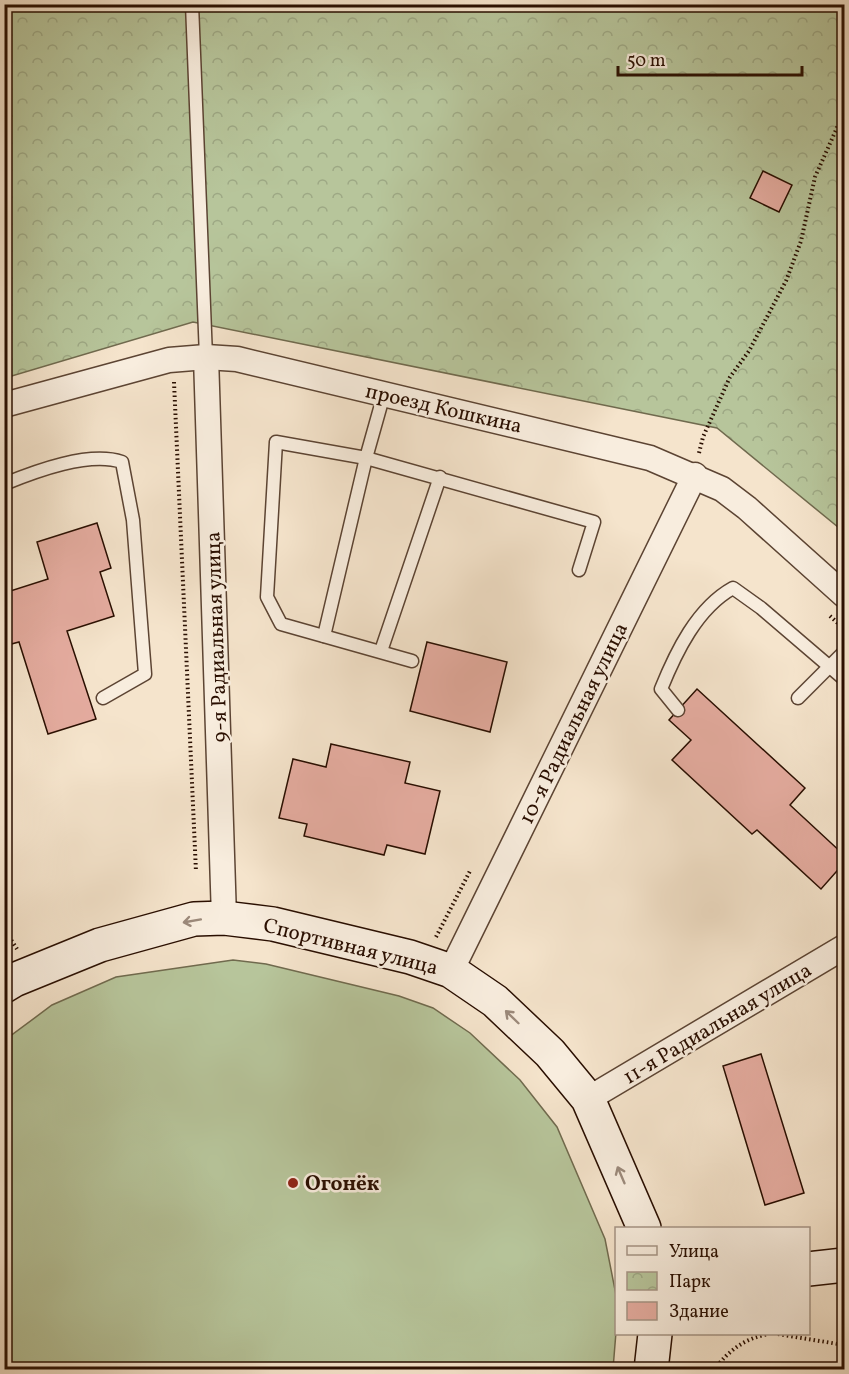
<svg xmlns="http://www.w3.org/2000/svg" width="849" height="1374" font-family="Vollkorn,serif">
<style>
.park{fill:url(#park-crowns);stroke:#706a4e;stroke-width:1.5}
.garden{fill:#b7c59b;stroke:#706a4e;stroke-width:1.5}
.building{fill:#e5aca0;stroke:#290e00;stroke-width:1.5}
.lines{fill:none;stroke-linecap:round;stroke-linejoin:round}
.service-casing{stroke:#5c4433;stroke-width:15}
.minor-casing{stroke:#5c4433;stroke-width:27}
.secondary-casing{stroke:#290e00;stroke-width:36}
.path{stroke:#290e00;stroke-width:4;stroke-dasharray:1.5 3;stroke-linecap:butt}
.service{stroke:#f8edde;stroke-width:12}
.minor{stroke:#f8edde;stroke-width:24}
.secondary{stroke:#f8edde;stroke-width:33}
.oneway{stroke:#9b897a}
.poi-dot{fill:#8f2418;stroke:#f8edde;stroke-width:2}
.labels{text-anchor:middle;stroke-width:5;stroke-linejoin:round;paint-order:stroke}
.street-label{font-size:21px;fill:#290e00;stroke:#f8edde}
.poi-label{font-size:21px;font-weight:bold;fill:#290e00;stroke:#f8edde;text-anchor:start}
</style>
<defs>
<pattern id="park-crowns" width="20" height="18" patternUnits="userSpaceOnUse" patternTransform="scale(1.5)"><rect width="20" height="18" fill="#b7c59b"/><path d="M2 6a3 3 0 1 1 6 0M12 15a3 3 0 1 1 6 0" fill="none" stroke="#9da884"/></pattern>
</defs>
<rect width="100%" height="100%" fill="#f5e4cc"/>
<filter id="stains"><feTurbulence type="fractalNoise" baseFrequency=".00333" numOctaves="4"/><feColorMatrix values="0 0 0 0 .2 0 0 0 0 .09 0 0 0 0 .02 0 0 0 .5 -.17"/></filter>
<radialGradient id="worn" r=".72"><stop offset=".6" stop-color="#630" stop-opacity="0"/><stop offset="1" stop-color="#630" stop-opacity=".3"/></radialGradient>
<path class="park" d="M5 5H844V532L717 428 193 322 5 378Z"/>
<path class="garden" d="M233 960 266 964 399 996 433 1008 470 1033 520 1080 557 1127 605 1239 616 1295V1332L613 1369H5V1040L52 1005 116 977Z"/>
<g class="building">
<path d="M763 171 792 185 779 212 750 198Z"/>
<path d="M97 523 111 568 100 572 114 616 67 631 96 719 48 734 19 642 4 646V593L48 579 37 542Z"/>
<path d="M427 642 507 662 490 732 410 711Z"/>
<path d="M697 689 805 788 790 805 844 855V863L821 889 757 830 752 834 672 760 691 740 669 720Z"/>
<path d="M331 744 410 762 405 783 440 791 425 854 387 845 384 855 304 836 307 824 279 818 293 759 326 767Z"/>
<path d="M761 1054 804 1193 765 1205 723 1066Z"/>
</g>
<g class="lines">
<g class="service-casing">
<g id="service">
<path d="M192 4 206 357"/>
<path d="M384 394 366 458 276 442 267 597 281 624 412 661"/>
<path d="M4 484C36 471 89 451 122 462L133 520 145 674 103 698"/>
<path d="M324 636 366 458 594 522 579 570"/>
<path d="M381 651 440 477"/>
<path d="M798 698 844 652"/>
<path d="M678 710 661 689C676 652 697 608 733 588L761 608 844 679"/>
</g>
</g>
<g class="minor-casing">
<g id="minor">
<path d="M206 357 224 918"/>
<path d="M4 405 169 360 206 357 237 359 650 458 722 489 747 508 844 595"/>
<path d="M451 971 695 475"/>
<path d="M588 1099 844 947"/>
</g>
</g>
<g class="secondary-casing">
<g id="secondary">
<path d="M4 986 14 980 100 945 194 919 224 918 273 924 410 957 451 971 495 1001 550 1053 588 1099 644 1228"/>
<path d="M808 1269 844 1265"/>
<path d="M651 1370 655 1334"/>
</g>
</g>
<g class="path">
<path d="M174 382 196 872"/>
<path d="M699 453 703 437 730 377 749 351 786 281 801 241 815 177 844 112"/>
<path d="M830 616 844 629"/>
<path d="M4 929 17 949"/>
<path d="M436 937 471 869"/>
<path d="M778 1334 844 1345"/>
<path d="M714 1370C729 1350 745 1338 769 1334"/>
</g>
<use href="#service" class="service"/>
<use href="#minor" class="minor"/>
<use href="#secondary" class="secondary"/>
</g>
<defs><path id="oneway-shaft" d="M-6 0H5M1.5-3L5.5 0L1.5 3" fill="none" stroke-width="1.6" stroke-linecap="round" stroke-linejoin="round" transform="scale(1.5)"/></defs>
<g class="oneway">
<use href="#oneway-shaft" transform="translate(192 921) rotate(170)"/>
<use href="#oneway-shaft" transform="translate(512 1017) rotate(-136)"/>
<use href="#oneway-shaft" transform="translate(621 1175) rotate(-113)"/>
</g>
<circle class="poi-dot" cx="293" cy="1183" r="6"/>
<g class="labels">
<g class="street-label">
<text transform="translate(444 408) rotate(13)" y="7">проезд Кошкина</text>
<text transform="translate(216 637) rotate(-92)" y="7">9-я Радиальная улица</text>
<text transform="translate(573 723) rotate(-64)" y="7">10-я Радиальная улица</text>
<text transform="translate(351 946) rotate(14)" y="7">Спортивная улица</text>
<text transform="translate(717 1023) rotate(-31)" y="7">11-я Радиальная улица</text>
</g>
<g class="poi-label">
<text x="305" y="1190">Огонёк</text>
</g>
</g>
<rect width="849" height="1374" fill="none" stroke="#f5e4cc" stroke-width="24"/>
<rect x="6" y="6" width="837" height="1362" fill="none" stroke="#290e00" stroke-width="3"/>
<rect x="12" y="12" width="825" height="1350" fill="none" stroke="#290e00" stroke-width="1.5"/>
<rect x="615" y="1227" width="195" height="108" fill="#f8edde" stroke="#a59485" stroke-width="1.5"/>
<rect x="627" y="1246" width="30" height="9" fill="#f8edde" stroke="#a59485" stroke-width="1.5"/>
<text x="669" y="1257" font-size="18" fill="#290e00">Улица</text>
<rect x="627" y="1272" width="30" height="18" fill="url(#park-crowns)" stroke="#a59485" stroke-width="1.5"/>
<text x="669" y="1287" font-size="18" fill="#290e00">Парк</text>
<rect x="627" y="1302" width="30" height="18" fill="#e5aca0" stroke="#a59485" stroke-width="1.5"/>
<text x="669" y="1317" font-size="18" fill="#290e00">Здание</text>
<path d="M618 66v9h184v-9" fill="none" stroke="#290e00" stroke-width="3"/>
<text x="627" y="66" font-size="18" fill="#290e00" stroke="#f8edde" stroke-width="4.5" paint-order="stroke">50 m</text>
<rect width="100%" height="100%" filter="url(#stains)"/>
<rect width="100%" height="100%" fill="url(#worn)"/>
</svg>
